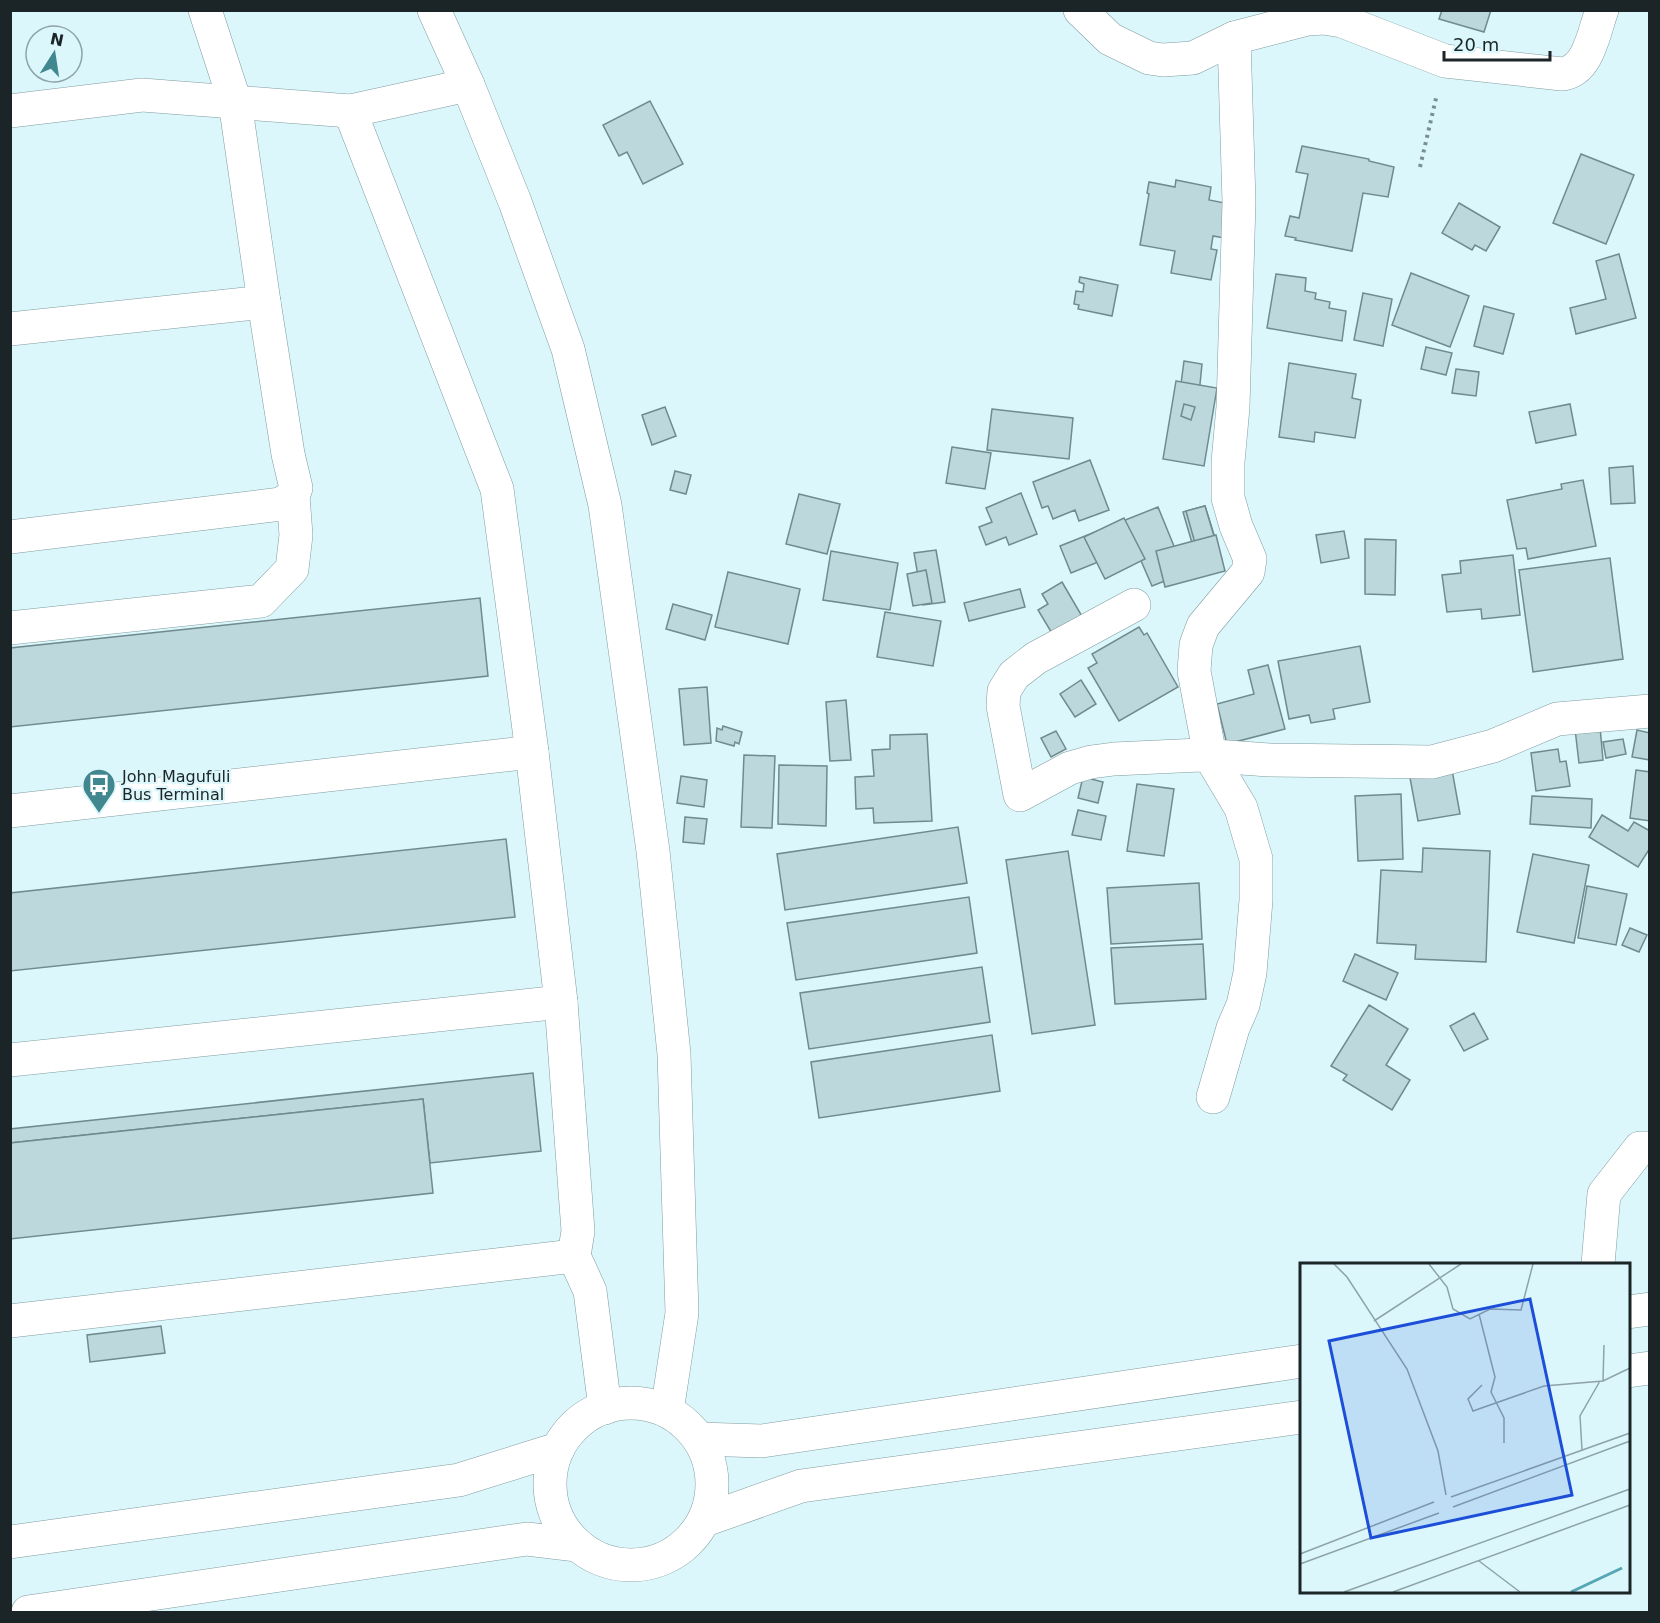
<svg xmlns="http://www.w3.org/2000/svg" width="1660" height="1623" font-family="'DejaVu Sans',sans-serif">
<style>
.building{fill:#bcd8dc;stroke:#708a8e;stroke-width:1.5}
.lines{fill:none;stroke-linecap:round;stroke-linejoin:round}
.minor-casing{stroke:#819c9f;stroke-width:34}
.path{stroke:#7b8e91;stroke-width:4;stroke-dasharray:3 4.5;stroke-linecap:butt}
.minor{stroke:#fff;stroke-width:33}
.labels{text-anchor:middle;stroke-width:4.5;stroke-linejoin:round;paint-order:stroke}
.poi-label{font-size:16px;fill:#1b2527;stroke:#dbf7fc;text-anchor:start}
.inset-river{fill:none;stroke:#56a7b3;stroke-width:3}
.inset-road{fill:none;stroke:#8ea3a7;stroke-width:1.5}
.view{fill:#1d4ed8;fill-opacity:0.15;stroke:#1d4ed8;stroke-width:3}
.inset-edge{fill:none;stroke:#1b2527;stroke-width:3}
</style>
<rect width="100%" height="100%" fill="#dbf7fc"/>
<g class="building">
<path d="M1442 10H1491L1484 32 1439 19Z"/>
<path d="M650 101 683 164 643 184 627 152 619 156 603 125Z"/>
<path d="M1302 146 1369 159V161L1394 167 1388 197 1363 193 1352 251 1295 240 1296 238 1285 236 1290 216 1299 218 1308 174 1296 172Z"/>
<path d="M1581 154 1634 175 1606 244 1553 223Z"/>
<path d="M1176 180 1211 187 1209 200 1230 204 1224 238 1213 236 1211 249 1217 250 1211 280 1171 273 1175 251 1140 245 1149 194 1147 193 1149 182 1175 187Z"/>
<path d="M1459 203 1500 227 1486 251 1475 245 1472 250 1442 233Z"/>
<path d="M1619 254 1636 318 1576 334 1570 308 1606 299 1596 261Z"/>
<path d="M1411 273 1469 296 1450 347 1392 325Z"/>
<path d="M1276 274 1306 278 1305 291 1316 293 1315 299 1330 302 1329 308 1346 311 1342 341 1267 328Z"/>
<path d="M1080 277 1118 285 1112 316 1078 309 1079 305 1074 304 1076 291 1083 292 1084 284 1079 282Z"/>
<path d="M1363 293 1392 299 1383 346 1354 340Z"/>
<path d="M1484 306 1514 314 1503 354 1474 346Z"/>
<path d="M1426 347 1452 353 1446 375 1421 369Z"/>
<path d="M1184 361 1202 364 1199 394 1180 391Z"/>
<path d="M1289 363 1356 374 1352 398 1361 400 1355 438 1315 432 1314 442 1279 437Z"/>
<path d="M1456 369 1479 372 1476 396 1452 393Z"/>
<path d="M1176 381 1217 388 1204 466 1163 459Z"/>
<path d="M1184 404 1195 407 1191 420 1181 416Z"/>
<path d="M1570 404 1576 435 1536 443 1529 412Z"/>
<path d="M665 407 676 436 652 445 642 415Z"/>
<path d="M992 409 1073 418 1069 459 987 450Z"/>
<path d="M952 447 991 453 985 489 946 483Z"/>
<path d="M1090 460 1109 510 1079 521 1075 510 1053 519 1048 506 1042 508 1033 482Z"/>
<path d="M1633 466 1635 503 1611 504 1609 468Z"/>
<path d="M675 471 691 475 686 494 670 490Z"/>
<path d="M1583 480 1596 546 1528 559 1526 548 1517 549 1507 500 1562 489 1561 484Z"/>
<path d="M1021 493 1037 534 1009 545 1006 537 986 545 979 527 992 522 986 508Z"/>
<path d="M799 494 840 504 827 554 786 544Z"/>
<path d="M1205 506 1222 560 1199 567 1183 512Z"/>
<path d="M1205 506 1220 556 1200 561 1186 511Z"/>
<path d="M1158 507 1185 573 1152 586 1135 547 1071 573 1060 546Z"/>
<path d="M1124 518 1145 559 1105 579 1084 537Z"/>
<path d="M1344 531 1349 558 1321 563 1316 535Z"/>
<path d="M1216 535 1225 571 1165 587 1156 551Z"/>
<path d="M1365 539 1396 540 1395 595 1365 594Z"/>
<path d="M936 550 945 602 923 605 914 553Z"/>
<path d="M831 551 898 563 890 610 823 600Z"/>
<path d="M1513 555 1520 615 1482 619 1481 609 1447 612 1442 575 1461 573 1460 561Z"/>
<path d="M1610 558 1623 659 1533 672 1519 570Z"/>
<path d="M926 570 932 603 913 606 907 574Z"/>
<path d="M728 572 800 589 788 644 715 627Z"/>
<path d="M1062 582 1083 618 1053 635 1038 610 1048 604 1042 594Z"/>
<path d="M1020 589 1025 607 969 621 964 603Z"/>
<path d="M480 598 488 676 10 727V648Z"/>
<path d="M673 604 712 615 705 640 666 629Z"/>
<path d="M885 612 941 621 933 666 877 657Z"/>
<path d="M1139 627 1144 635 1147 633 1178 687 1119 721 1088 668 1097 663 1092 654Z"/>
<path d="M1360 646 1370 702 1333 709 1335 719 1311 723 1309 715 1289 719 1278 661Z"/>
<path d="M1268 665 1285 729 1227 744 1217 704 1254 694 1248 670Z"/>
<path d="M1081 680 1096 704 1075 717 1060 694Z"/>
<path d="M707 687 711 743 684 745 679 689Z"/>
<path d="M846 700 851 760 830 761 826 702Z"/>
<path d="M723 726 742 732 739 744 735 742 734 746 716 741 717 728 722 730Z"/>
<path d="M1600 727 1603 760 1579 763 1575 729Z"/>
<path d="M1637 730 1650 733V760L1632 757Z"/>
<path d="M1056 731 1066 749 1051 757 1041 738Z"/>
<path d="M927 734 932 821 874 823 873 808 856 809 855 777 874 776 872 750 890 749V735Z"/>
<path d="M1623 739 1626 754 1606 758 1603 742Z"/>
<path d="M1558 749 1560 762 1566 761 1570 786 1536 791 1531 753Z"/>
<path d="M744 755 775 756 772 828 741 827Z"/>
<path d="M1450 759 1460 814 1418 821 1408 767Z"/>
<path d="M779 765 827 766 826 826 778 824Z"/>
<path d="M1636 770 1650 772V821L1630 818Z"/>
<path d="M681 776 707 780 704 807 677 803Z"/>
<path d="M1083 777 1103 782 1098 803 1078 798Z"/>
<path d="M1137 784 1174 789 1164 856 1127 851Z"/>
<path d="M1401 794 1403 859 1358 861 1355 796Z"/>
<path d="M1532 796 1592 799 1591 828 1530 824Z"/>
<path d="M1078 810 1106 816 1101 840 1072 835Z"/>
<path d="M1602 815 1628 831 1634 822 1650 831V848L1638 867 1589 837Z"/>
<path d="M685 817 707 819 704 844 683 842Z"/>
<path d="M958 827 967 883 785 910 777 854Z"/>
<path d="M506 839 515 917 10 971V893Z"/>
<path d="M1423 848 1490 851 1486 962 1415 959 1416 945 1377 943 1381 870 1422 872Z"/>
<path d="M1068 851 1095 1025 1032 1034 1006 860Z"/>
<path d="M1533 854 1589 865 1574 943 1517 932Z"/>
<path d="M1199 883 1202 939 1111 944 1107 888Z"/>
<path d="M1587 886 1627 894 1616 945 1578 938Z"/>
<path d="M969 897 977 953 796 980 787 923Z"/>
<path d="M1630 928 1647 935 1639 952 1622 945Z"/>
<path d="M1203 944 1206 999 1115 1004 1111 948Z"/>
<path d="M1355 954 1398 973 1386 1000 1343 981Z"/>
<path d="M982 967 990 1022 809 1049 800 993Z"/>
<path d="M1369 1005 1408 1029 1386 1065 1410 1080 1392 1110 1343 1080 1347 1075 1331 1066Z"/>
<path d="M1474 1013 1488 1039 1464 1051 1450 1026Z"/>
<path d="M992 1035 1000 1091 819 1118 811 1062Z"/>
<path d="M533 1073 541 1151 430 1163 423 1099 10 1143V1129Z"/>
<path d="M423 1099 433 1193 10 1239V1143Z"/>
<path d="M161 1326 165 1353 90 1362 87 1335Z"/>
</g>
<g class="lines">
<g class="minor-casing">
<g id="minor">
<path d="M434 10 468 85 515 202 568 349 605 505 653 851 674 1054 682 1313 667 1411"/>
<path d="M1080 10 1110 39 1149 58 1163 60 1193 58 1234 38 1307 19 1324 18 1342 21 1445 61 1562 74C1589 71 1594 31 1602 10"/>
<path d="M10 111 142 95 350 111 468 85"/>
<path d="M10 329 264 302"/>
<path d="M10 537 281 504 293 496 296 488 288 454 264 302 235 102 205 10"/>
<path d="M1134 605 1036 658 1014 675 1004 691 1003 706 1020 795 1070 768 1091 762 1114 759 1200 755 1269 760 1432 762 1493 746 1557 719 1650 711"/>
<path d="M10 628 261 601 292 569 296 535 293 496"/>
<path d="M10 811 532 752"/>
<path d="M10 1060 561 1002"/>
<path d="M1213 1097 1233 1028 1243 1005 1250 973 1256 900V859L1241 808 1210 756 1194 671 1196 645 1203 626 1248 572 1250 559 1236 526 1228 498V462L1233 407 1239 202 1234 38"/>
<path d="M574 1256 590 1291 605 1408"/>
<path d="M1598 1264 1604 1194 1640 1148H1650"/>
<path d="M1628 1312 1650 1309"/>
<path d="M10 1321 574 1256 578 1231 561 1002 532 752 497 489 350 111"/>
<path d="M1628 1371 1650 1368"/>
<circle cx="631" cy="1484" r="81"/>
<path d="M699 1439 762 1441 1302 1361"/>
<path d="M705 1520 801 1486 1302 1417"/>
<path d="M10 1542 459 1480 558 1449"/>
<path d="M28 1612 527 1539 577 1545"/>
</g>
</g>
<path class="path" d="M1420 167 1437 94"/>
<use href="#minor" class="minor"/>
</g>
<defs>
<g id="bus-pin" transform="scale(1.725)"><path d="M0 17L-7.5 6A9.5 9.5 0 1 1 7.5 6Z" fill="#408790" stroke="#dbf7fc"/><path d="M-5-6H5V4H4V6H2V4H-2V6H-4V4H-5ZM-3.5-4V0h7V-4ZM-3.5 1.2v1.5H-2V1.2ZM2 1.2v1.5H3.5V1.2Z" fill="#fff"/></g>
</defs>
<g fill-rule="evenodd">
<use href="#bus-pin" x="99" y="785"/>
</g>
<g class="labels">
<g class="poi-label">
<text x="122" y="782">John Magufuli<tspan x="122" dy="18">Bus Terminal</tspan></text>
</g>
</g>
<g transform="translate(1300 1263)">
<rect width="330" height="330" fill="#dbf7fc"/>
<path class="inset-river" d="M271 329 322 305"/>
<path class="inset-road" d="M34 1 47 14 107 106 138 188 146 232M129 1 147 24 153 46 170 56 190 46 221 47 233 1M179 51 195 114 191 129 204 155V180M74 58 161 1M303 118 304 82M182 122 168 136 173 148 244 123 303 118 330 105M282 187 280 153 300 118M151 234 330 170M153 244 330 178M0 291 134 239M179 298 220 329M0 301 139 250M44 329 330 226M93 329 330 242"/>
<path class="view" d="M230 36 272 232 71 275 29 78Z"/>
<rect width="330" height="330" class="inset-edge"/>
</g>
<rect width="1660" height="1623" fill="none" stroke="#1b2527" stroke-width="24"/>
<g transform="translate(54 54) rotate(12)"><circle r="28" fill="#dbf7fc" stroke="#8ea3a7" stroke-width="1.5"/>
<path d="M0-4.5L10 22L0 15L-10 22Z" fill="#408790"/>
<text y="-9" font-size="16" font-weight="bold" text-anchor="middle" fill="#1b2527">N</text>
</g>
<path d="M1444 51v9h106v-9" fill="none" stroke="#1b2527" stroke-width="3"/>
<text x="1453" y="51" font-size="18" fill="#1b2527" stroke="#dbf7fc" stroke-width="4.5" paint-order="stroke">20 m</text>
</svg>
